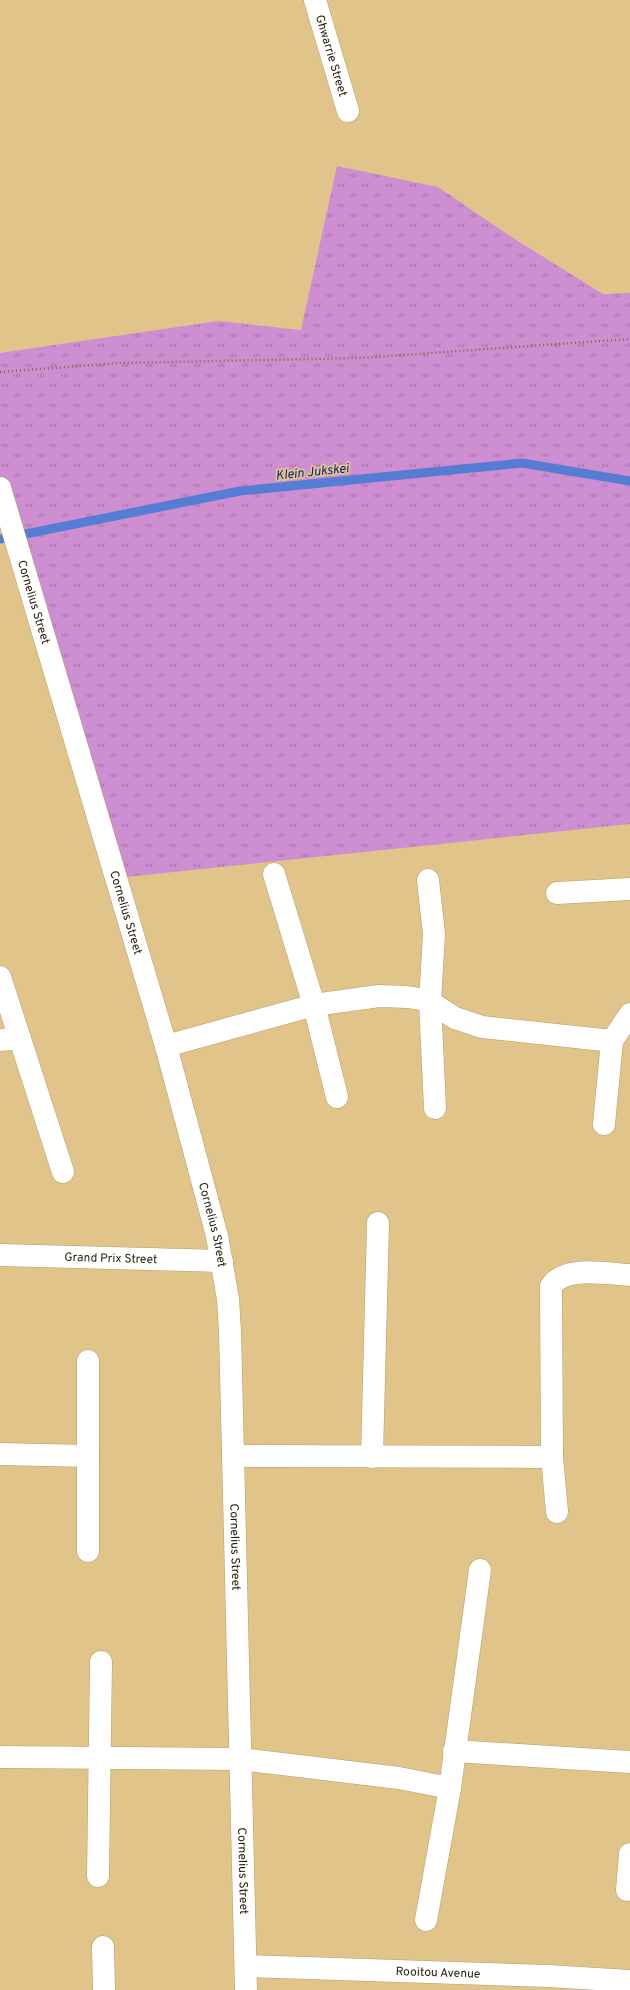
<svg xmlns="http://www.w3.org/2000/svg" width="630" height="1990" font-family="Overpass,sans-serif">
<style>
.park{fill:url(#park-tufts)}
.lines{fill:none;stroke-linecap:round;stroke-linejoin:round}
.stream{stroke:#567cd4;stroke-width:9}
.minor-casing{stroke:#b89d64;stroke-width:23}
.path{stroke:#7c6942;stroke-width:2.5;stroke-dasharray:1 3;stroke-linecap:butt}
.minor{stroke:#fff;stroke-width:22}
.labels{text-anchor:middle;stroke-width:3.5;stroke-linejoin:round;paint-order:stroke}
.street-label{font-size:12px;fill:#231902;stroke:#e0c48a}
.water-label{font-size:13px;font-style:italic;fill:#061f87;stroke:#e0c48a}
</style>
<defs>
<pattern id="park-tufts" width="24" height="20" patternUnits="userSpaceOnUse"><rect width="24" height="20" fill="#ce8ed2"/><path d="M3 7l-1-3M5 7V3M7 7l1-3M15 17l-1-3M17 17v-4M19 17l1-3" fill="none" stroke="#a773a8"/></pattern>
</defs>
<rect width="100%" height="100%" fill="#e0c48a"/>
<path class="park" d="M337 166 438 187 516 240 603 294 630 293V824L117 878 0 485V353L218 321 301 330Z"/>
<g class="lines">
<path class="stream" d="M0 539 240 491 522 463 630 481"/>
<g class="minor-casing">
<g id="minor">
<path id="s1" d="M315 0 348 111"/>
<path id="s2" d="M0 488 166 1046 217 1236 228 1299 230 1331 246 1990"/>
<path d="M274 874 314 1005 337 1097"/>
<path d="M428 880 434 934 430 1002 435 1108"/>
<path d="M557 893 630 889"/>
<path d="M0 977 63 1172"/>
<path d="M0 1040 20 1038"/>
<path d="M166 1046 314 1005 379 996 407 997 420 999 430 1002 455 1018 482 1027 612 1041 630 1014"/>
<path d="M604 1124 612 1041"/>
<path id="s3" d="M0 1255 222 1261"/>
<path d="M88 1361V1551"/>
<path d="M0 1454 88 1456"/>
<path d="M233 1456 552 1457"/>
<path d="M372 1457 378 1223"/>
<path d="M557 1512 552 1457 551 1286C565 1265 608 1274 630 1275"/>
<path d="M454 1751 630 1762"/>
<path d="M0 1757 240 1759 399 1778 450 1788"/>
<path d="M98 1876 101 1662"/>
<path d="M627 1890 630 1854"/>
<path d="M426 1920 450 1788 480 1570"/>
<path d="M103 1947 104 1990"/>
<path id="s4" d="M246 1966 549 1976 630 1981"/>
</g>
</g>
<path class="path" d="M0 372 119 363 361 358 630 339"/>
<use href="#minor" class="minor"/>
</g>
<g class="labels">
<g class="street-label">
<text dy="4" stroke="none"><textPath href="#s1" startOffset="58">Ghwarrie Street</textPath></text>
<text dy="4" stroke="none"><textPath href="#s2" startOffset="119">Cornelius Street</textPath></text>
<text dy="4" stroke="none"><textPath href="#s2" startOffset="443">Cornelius Street</textPath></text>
<text dy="4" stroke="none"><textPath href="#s2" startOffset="767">Cornelius Street</textPath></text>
<text dy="4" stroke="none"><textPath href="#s3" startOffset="111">Grand Prix Street</textPath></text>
<text dy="4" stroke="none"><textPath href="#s2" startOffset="1091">Cornelius Street</textPath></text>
<text dy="4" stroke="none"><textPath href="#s2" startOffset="1415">Cornelius Street</textPath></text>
<text dy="4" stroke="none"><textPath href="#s4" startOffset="192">Rooitou Avenue</textPath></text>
</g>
<g class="water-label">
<text transform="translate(312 471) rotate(-6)" y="5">Klein Jukskei</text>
</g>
</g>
</svg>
